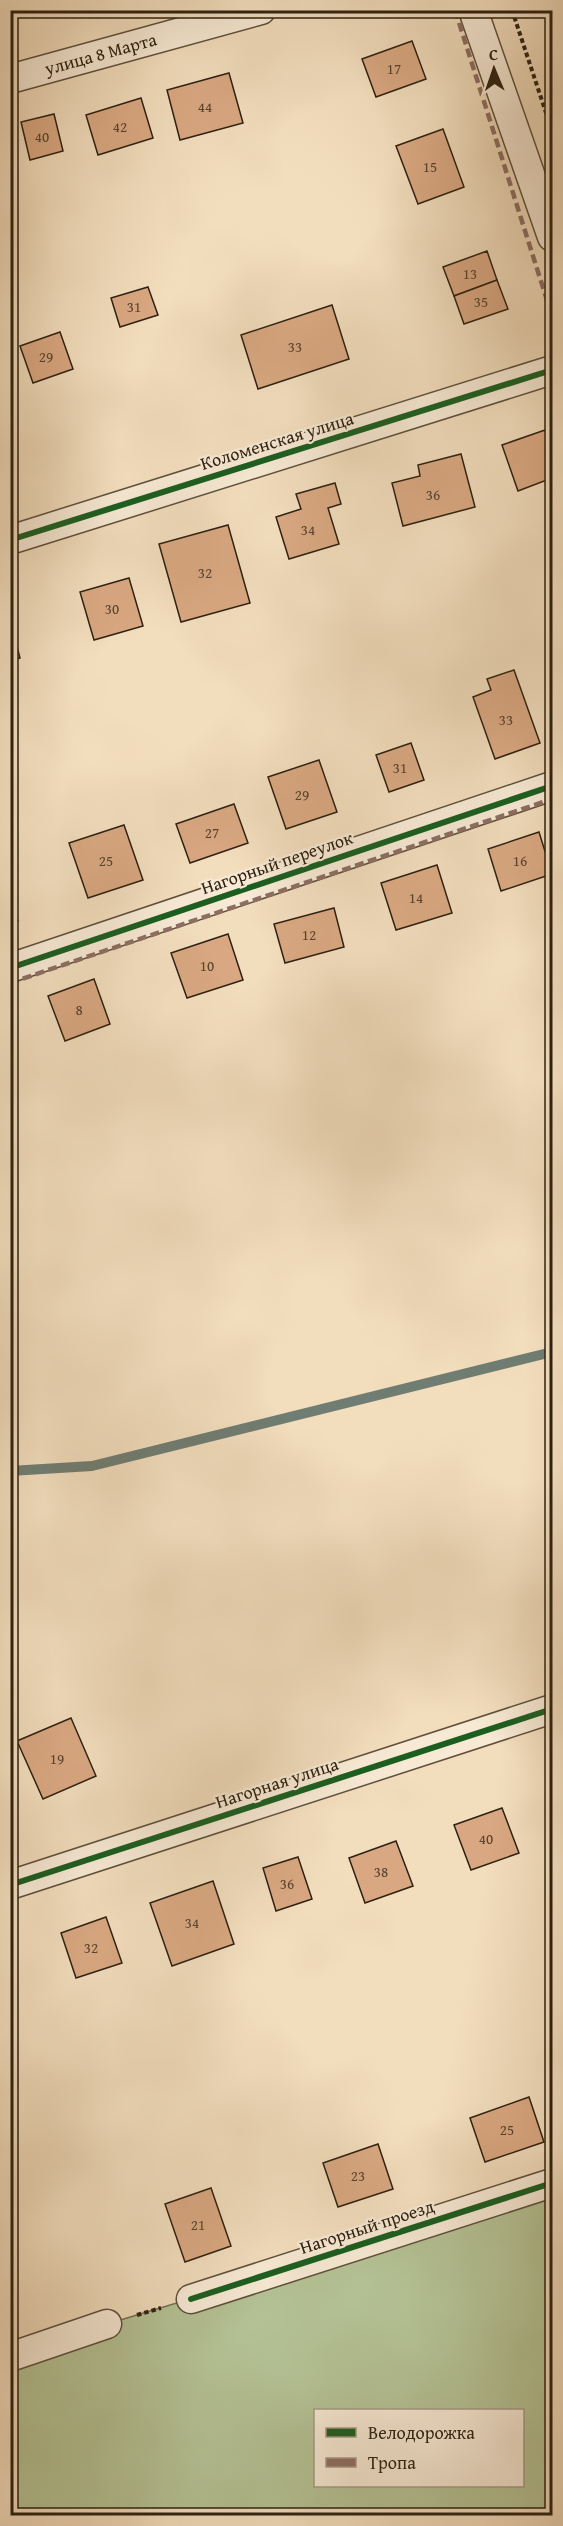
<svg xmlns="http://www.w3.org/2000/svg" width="563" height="2526" font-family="'Gentium Book Plus',serif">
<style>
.green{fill:#b4c295;stroke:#707253;stroke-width:1.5;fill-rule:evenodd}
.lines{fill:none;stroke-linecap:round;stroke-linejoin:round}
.stream{stroke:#6f7d72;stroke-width:10}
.building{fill:#d9a882;stroke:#2d2111;stroke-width:1.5}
.minor-casing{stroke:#5e503c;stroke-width:31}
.path{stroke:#2d2111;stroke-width:4;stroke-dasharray:4.5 3;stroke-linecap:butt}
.minor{stroke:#f7e9d4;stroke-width:28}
.quiet{stroke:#8d6e63;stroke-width:4.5;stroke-dasharray:9 4.5;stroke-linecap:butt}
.cycleway-casing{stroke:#f7e9d4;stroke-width:10}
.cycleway{stroke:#1b5e20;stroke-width:6}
.labels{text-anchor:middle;stroke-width:4.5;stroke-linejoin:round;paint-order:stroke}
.number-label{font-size:15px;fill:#58432d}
.street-label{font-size:18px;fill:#2d2111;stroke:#f7e9d4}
</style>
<rect width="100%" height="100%" fill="#f2ddbd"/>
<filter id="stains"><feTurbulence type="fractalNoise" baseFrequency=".00333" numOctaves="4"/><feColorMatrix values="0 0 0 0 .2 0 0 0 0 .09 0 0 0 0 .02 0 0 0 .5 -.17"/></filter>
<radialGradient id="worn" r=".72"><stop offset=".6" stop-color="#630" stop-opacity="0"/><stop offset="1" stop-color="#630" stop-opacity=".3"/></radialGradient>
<path class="green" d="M552 2190V2515H11L10 2358 107 2324ZM316 2410H522V2486H316Z"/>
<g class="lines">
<path class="stream" d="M10 1471 92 1466 552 1352"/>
</g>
<g class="building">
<path d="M412 41 426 79 376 97 362 59Z"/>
<path d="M229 73 243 123 180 140 167 90Z"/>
<path d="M141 98 153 138 98 155 86 115Z"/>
<path d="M54 114 63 151 30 160 21 122Z"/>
<path d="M443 129 464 187 418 204 396 146Z"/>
<path d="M487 251 497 280 454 296 443 267Z"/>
<path d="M497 280 508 309 464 324 454 296Z"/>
<path d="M148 287 158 315 120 327 111 298Z"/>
<path d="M332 305 349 359 258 389 241 335Z"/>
<path d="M60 332 73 369 33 383 20 346Z"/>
<path d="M545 430 552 452V478L518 491 502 445Z"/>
<path d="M461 454 475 507 403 526 392 483 420 476 418 465Z"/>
<path d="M335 483 341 504 328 508 339 544 289 559 276 517 301 509 296 494Z"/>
<path d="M228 525 250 603 181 622 159 544Z"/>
<path d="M129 578 143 626 94 640 80 592Z"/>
<path d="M10 620 20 658 10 661Z"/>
<path d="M514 670 540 743 495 759 473 697 491 690 487 679Z"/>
<path d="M411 743 424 780 389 792 376 755Z"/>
<path d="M319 760 337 812 286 829 268 777Z"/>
<path d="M234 804 248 843 190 863 176 824Z"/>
<path d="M124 825 143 880 88 898 69 843Z"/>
<path d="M539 832 552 874 501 891 488 849Z"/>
<path d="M437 865 452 913 396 930 381 883Z"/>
<path d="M10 897 18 921 10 923Z"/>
<path d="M334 908 344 947 285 963 274 924Z"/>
<path d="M228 934 243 980 187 998 171 953Z"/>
<path d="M94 979 110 1024 65 1041 48 996Z"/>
<path d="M71 1718 96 1776 43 1799 17 1741Z"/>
<path d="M502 1808 519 1853 471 1870 454 1825Z"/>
<path d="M396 1841 413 1886 365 1903 349 1858Z"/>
<path d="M298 1857 312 1899 276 1911 263 1868Z"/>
<path d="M213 1881 234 1944 172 1966 150 1903Z"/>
<path d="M106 1917 122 1963 76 1978 61 1933Z"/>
<path d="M529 2097 544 2142 485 2162 470 2118Z"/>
<path d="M378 2144 393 2189 338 2207 323 2163Z"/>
<path d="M211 2188 231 2246 185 2262 165 2204Z"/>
</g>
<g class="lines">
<g class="minor-casing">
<g id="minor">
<path d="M473 10 552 237"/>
<path id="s1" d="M10 79 261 10"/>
<path d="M10 540 552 370"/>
<path d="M10 968 552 786"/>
<path d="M10 1885 552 1709"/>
<path d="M191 2299 552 2183"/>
<path d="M10 2357 107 2324"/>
</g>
</g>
<g class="path">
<path d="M512 10 552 131"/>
<path d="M137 2315 161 2308"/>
</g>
<use href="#minor" class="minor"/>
<g class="quiet">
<path d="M455 10 552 316"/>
<path d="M10 983 552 799"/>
</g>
<g class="cycleway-casing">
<g id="cycleway">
<path d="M10 540 552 370"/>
<path d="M10 968 552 786"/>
<path d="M10 1885 552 1709"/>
<path d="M191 2299 552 2183"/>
</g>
</g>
<use href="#cycleway" class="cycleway"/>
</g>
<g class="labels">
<g class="number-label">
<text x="394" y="74">17</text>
<text x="205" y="112">44</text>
<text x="120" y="132">42</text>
<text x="42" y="142">40</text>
<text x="430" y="172">15</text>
<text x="470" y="279">13</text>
<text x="481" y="307">35</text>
<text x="134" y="312">31</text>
<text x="295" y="352">33</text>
<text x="46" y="362">29</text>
<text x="433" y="500">36</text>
<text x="308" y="535">34</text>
<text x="205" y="578">32</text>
<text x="112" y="614">30</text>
<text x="506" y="725">33</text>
<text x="400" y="773">31</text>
<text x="302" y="800">29</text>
<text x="212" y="838">27</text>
<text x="106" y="866">25</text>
<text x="520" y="866">16</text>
<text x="416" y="903">14</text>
<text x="309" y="940">12</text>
<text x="207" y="971">10</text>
<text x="79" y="1015">8</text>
<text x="57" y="1764">19</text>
<text x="486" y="1844">40</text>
<text x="381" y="1877">38</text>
<text x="287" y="1889">36</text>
<text x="192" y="1928">34</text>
<text x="91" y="1953">32</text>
<text x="507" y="2135">25</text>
<text x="358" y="2181">23</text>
<text x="198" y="2230">21</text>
</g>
<g class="street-label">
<text dy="6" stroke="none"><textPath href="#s1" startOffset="94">улица 8 Марта</textPath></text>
<text transform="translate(277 441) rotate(-17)" y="6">Коломенская улица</text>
<text transform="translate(277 863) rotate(-19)" y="6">Нагорный переулок</text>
<text transform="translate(277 1783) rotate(-18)" y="6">Нагорная улица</text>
<text transform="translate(367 2227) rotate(-18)" y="6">Нагорный проезд</text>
</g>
</g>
<rect width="563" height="2526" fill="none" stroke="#f2ddbd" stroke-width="36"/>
<rect x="12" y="12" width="539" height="2502" fill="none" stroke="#2d2111" stroke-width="3"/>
<rect x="18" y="18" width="527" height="2490" fill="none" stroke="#2d2111" stroke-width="1.5"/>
<rect x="314" y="2409" width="210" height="78" fill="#f7e9d4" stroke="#a69986" stroke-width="1.5"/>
<rect x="326" y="2428" width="30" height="9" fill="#1b5e20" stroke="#a69986" stroke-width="1.5"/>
<text x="368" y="2439" font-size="18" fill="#2d2111">Велодорожка</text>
<rect x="326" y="2458" width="30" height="9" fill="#8d6e63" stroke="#a69986" stroke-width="1.5"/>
<text x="368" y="2469" font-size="18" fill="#2d2111">Тропа</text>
<g transform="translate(494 69) rotate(358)" stroke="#f7e9d4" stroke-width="4.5" paint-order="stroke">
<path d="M0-4.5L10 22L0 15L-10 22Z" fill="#2d2111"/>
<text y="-9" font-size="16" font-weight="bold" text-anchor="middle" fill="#2d2111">С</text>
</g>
<rect width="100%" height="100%" filter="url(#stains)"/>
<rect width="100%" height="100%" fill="url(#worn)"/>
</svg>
